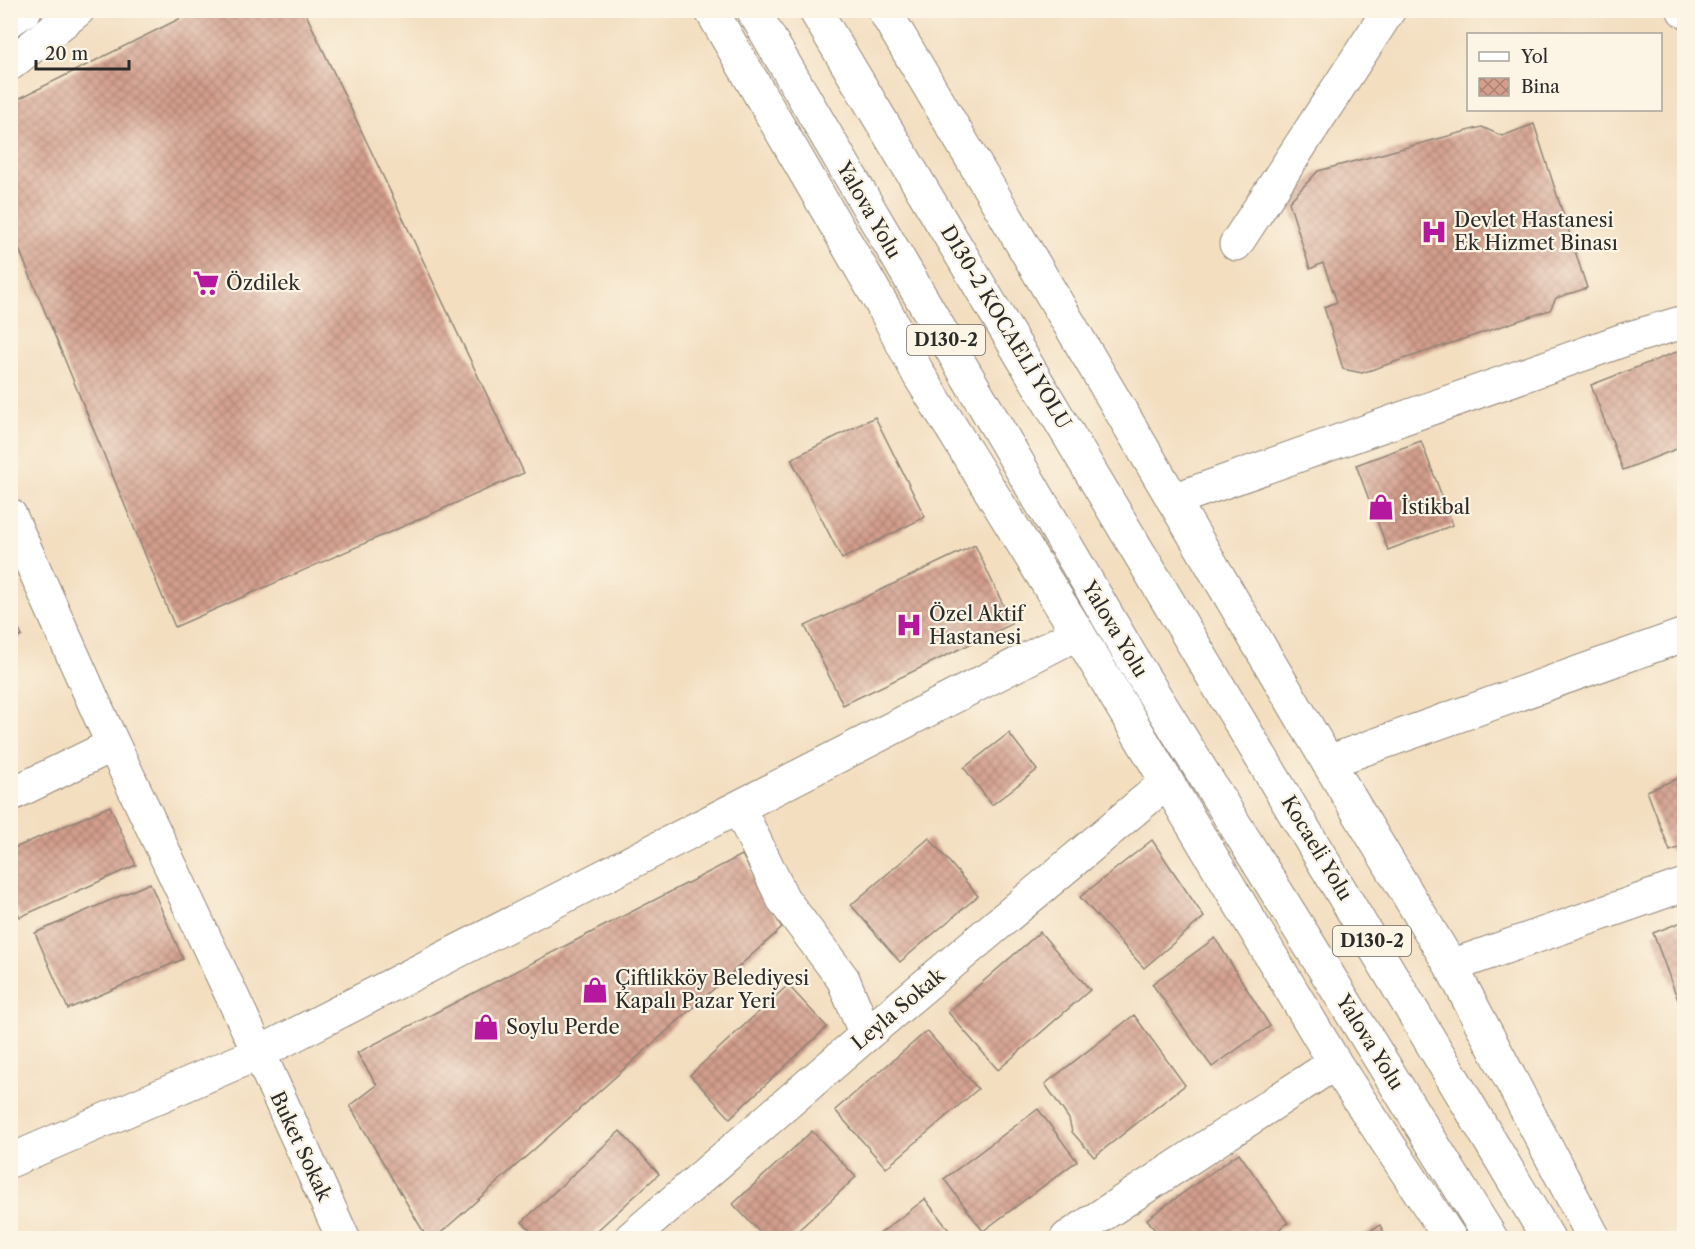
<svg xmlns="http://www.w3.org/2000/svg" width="1695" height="1249" font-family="'Libre Caslon Text',serif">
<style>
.building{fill:url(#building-cross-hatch)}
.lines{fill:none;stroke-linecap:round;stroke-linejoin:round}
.minor-casing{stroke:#8f8476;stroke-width:35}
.highway-casing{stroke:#8f8476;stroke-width:35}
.minor{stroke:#fff;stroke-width:33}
.highway{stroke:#fff;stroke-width:33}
.labels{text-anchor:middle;stroke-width:4.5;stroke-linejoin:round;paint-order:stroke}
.shield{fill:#fcf5e5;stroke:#6a6863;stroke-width:1.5}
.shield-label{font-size:18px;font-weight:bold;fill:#2b2b2b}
.street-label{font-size:20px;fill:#2b2b2b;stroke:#fcf5e5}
.poi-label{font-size:20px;fill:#2b2b2b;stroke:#fcf5e5;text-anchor:start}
</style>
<defs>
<pattern id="building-cross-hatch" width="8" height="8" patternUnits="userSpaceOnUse" patternTransform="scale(1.5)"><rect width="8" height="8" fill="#d39e8c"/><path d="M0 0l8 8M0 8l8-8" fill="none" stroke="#ab8173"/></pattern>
</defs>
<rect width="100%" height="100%" fill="#fcf5e5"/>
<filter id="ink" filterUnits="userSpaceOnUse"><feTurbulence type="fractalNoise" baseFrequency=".0167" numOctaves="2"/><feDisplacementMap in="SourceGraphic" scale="12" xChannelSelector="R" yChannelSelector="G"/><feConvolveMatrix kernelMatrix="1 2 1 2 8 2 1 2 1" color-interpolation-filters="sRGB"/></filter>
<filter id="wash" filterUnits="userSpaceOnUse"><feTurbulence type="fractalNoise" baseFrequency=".008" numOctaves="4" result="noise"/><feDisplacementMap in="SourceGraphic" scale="24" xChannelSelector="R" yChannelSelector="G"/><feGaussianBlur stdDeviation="1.35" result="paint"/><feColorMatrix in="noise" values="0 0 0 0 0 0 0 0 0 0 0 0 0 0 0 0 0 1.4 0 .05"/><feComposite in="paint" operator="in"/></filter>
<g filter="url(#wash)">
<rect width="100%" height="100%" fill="#f3dec0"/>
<g id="blocks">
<g class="building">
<path d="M197 10H304L524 473 175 627 10 227V103Z"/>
<path d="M1534 124 1587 288 1556 298 1550 310 1362 373 1343 369 1324 307 1337 302 1323 263 1310 269 1289 202 1318 171 1482 127 1502 136Z"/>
<path d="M1684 349V446L1623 470 1591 385Z"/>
<path d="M875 417 925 517 842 559 791 459Z"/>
<path d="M1421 441 1453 525 1388 550 1356 465Z"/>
<path d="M975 545 1012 624 843 705 805 626Z"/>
<path d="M10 613 22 636 10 642Z"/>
<path d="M1009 733 1037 770 992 805 964 768Z"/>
<path d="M1684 776V846L1670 851 1647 791Z"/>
<path d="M110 806 136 865 20 917 10 896V850Z"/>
<path d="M929 838 978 896 900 962 851 905Z"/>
<path d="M1152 840 1204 917 1144 968 1080 897Z"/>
<path d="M742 855 782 928 435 1238H427L350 1106 377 1085 357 1053Z"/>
<path d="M150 883 183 959 68 1009 35 933Z"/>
<path d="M1684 921V1016L1653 933Z"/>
<path d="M1040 932 1090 990 998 1070 948 1012Z"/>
<path d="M1215 938 1270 1026 1212 1067 1152 984Z"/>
<path d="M788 985 827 1027 730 1118 690 1075Z"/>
<path d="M1134 1015 1185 1085 1094 1157 1072 1132 1069 1119 1045 1084Z"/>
<path d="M927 1031 978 1089 886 1168 835 1110Z"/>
<path d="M1038 1109 1077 1161 983 1231 944 1179Z"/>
<path d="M620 1131 659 1174 589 1238H538L522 1222Z"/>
<path d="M812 1131 856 1177 790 1238H765L733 1204Z"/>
<path d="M1239 1153 1288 1223 1266 1238H1160L1147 1219Z"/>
<path d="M925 1199 955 1238H874Z"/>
<path d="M1380 1225 1387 1238H1357Z"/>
</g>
</g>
</g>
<g filter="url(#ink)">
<use href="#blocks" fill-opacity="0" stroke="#8f8476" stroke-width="1.5"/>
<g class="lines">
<g class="minor-casing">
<g id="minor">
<path d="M1684 10V11"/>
<path d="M10 20 25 10"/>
<path d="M10 64 78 10"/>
<path d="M1236 244 1389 10"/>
<path d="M1173 500 1626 339 1684 322"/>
<path d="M10 515 105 727 259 1053 343 1238"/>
<path d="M1328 762 1684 635"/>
<path d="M10 795 113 745"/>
<path d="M739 808 783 899 843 979 866 1035"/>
<path d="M1451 966 1684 885"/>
<path d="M10 1161 259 1053 1078 633"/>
<path d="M631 1238 866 1035 1167 782"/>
<path d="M1067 1238 1335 1063"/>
</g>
</g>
<g class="highway-casing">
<g id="highway">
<path d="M711 10 884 308 919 375 1078 633 1335 1063 1450 1238"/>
<path d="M753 10 1139 670 1491 1238"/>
<path d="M815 10 1548 1238"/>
<path d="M884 10 1328 762 1451 966 1594 1238"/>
</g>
</g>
<use href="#minor" class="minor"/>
<use href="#highway" class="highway"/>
</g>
</g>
<defs>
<g id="hospital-bare" transform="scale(2.07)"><path d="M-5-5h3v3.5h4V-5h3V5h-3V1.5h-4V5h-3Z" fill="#b5179e" stroke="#fcf5e5" stroke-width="2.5" paint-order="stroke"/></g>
<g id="supermarket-bare" transform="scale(2.07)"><path d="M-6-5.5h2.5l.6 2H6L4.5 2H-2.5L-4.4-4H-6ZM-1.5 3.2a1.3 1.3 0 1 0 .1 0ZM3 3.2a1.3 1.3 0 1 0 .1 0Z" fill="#b5179e" stroke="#fcf5e5" stroke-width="2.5" paint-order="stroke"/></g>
<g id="shop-bare" transform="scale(2.07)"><path d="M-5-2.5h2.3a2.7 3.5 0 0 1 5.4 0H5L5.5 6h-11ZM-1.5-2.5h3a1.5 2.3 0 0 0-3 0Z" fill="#b5179e" stroke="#fcf5e5" stroke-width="2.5" paint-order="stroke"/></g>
</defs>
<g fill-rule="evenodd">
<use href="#hospital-bare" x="1434" y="232"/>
<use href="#supermarket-bare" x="206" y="283"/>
<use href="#shop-bare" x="1381" y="507"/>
<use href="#hospital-bare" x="909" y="625"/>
<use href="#shop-bare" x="595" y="990"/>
<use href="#shop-bare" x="486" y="1027"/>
</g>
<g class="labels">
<g class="shield">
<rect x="907" y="325" width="78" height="30" rx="4.5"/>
<rect x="1333" y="926" width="78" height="30" rx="4.5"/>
</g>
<g class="shield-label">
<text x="946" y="346">D130-2</text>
<text x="1372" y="947">D130-2</text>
</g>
<g class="street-label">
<text transform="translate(869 210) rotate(60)" y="7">Yalova Yolu</text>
<text transform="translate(1006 327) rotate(59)" y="7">D130-2 KOCAELİ YOLU</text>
<text transform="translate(1115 629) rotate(59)" y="7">Yalova Yolu</text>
<text transform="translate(1317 848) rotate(59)" y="7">Kocaeli̇ Yolu</text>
<text transform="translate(898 1009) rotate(-40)" y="7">Leyla Sokak</text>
<text transform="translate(1370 1042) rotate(58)" y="7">Yalova Yolu</text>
<text transform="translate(301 1146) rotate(65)" y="7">Buket Sokak</text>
</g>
<g class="poi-label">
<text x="1454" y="227">Devlet Hastanesi<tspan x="1454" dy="23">Ek Hizmet Binası</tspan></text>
<text x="226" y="290">Özdilek</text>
<text x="1401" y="514">İstikbal</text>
<text x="929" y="621">Özel Aktif<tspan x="929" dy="23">Hastanesi</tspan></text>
<text x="615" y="985">Çiftlikköy Belediyesi<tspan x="615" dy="23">Kapalı Pazar Yeri</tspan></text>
<text x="506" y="1034">Soylu Perde</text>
</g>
</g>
<rect width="1695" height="1249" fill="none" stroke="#fcf5e5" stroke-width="36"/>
<rect x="1467" y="33" width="195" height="78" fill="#fcf5e5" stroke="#a8a49b" stroke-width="1.5"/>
<rect x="1479" y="52" width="30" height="9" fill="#ffffff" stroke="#a8a49b" stroke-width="1.5"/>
<text x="1521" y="63" font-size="18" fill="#2b2b2b">Yol</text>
<rect x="1479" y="78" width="30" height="18" fill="url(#building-cross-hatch)" stroke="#a8a49b" stroke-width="1.5"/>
<text x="1521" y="93" font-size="18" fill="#2b2b2b">Bina</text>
<path d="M36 60v9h93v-9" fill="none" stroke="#2b2b2b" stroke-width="3"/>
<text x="45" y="60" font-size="18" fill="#2b2b2b" stroke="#fcf5e5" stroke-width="4.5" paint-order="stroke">20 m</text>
</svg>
